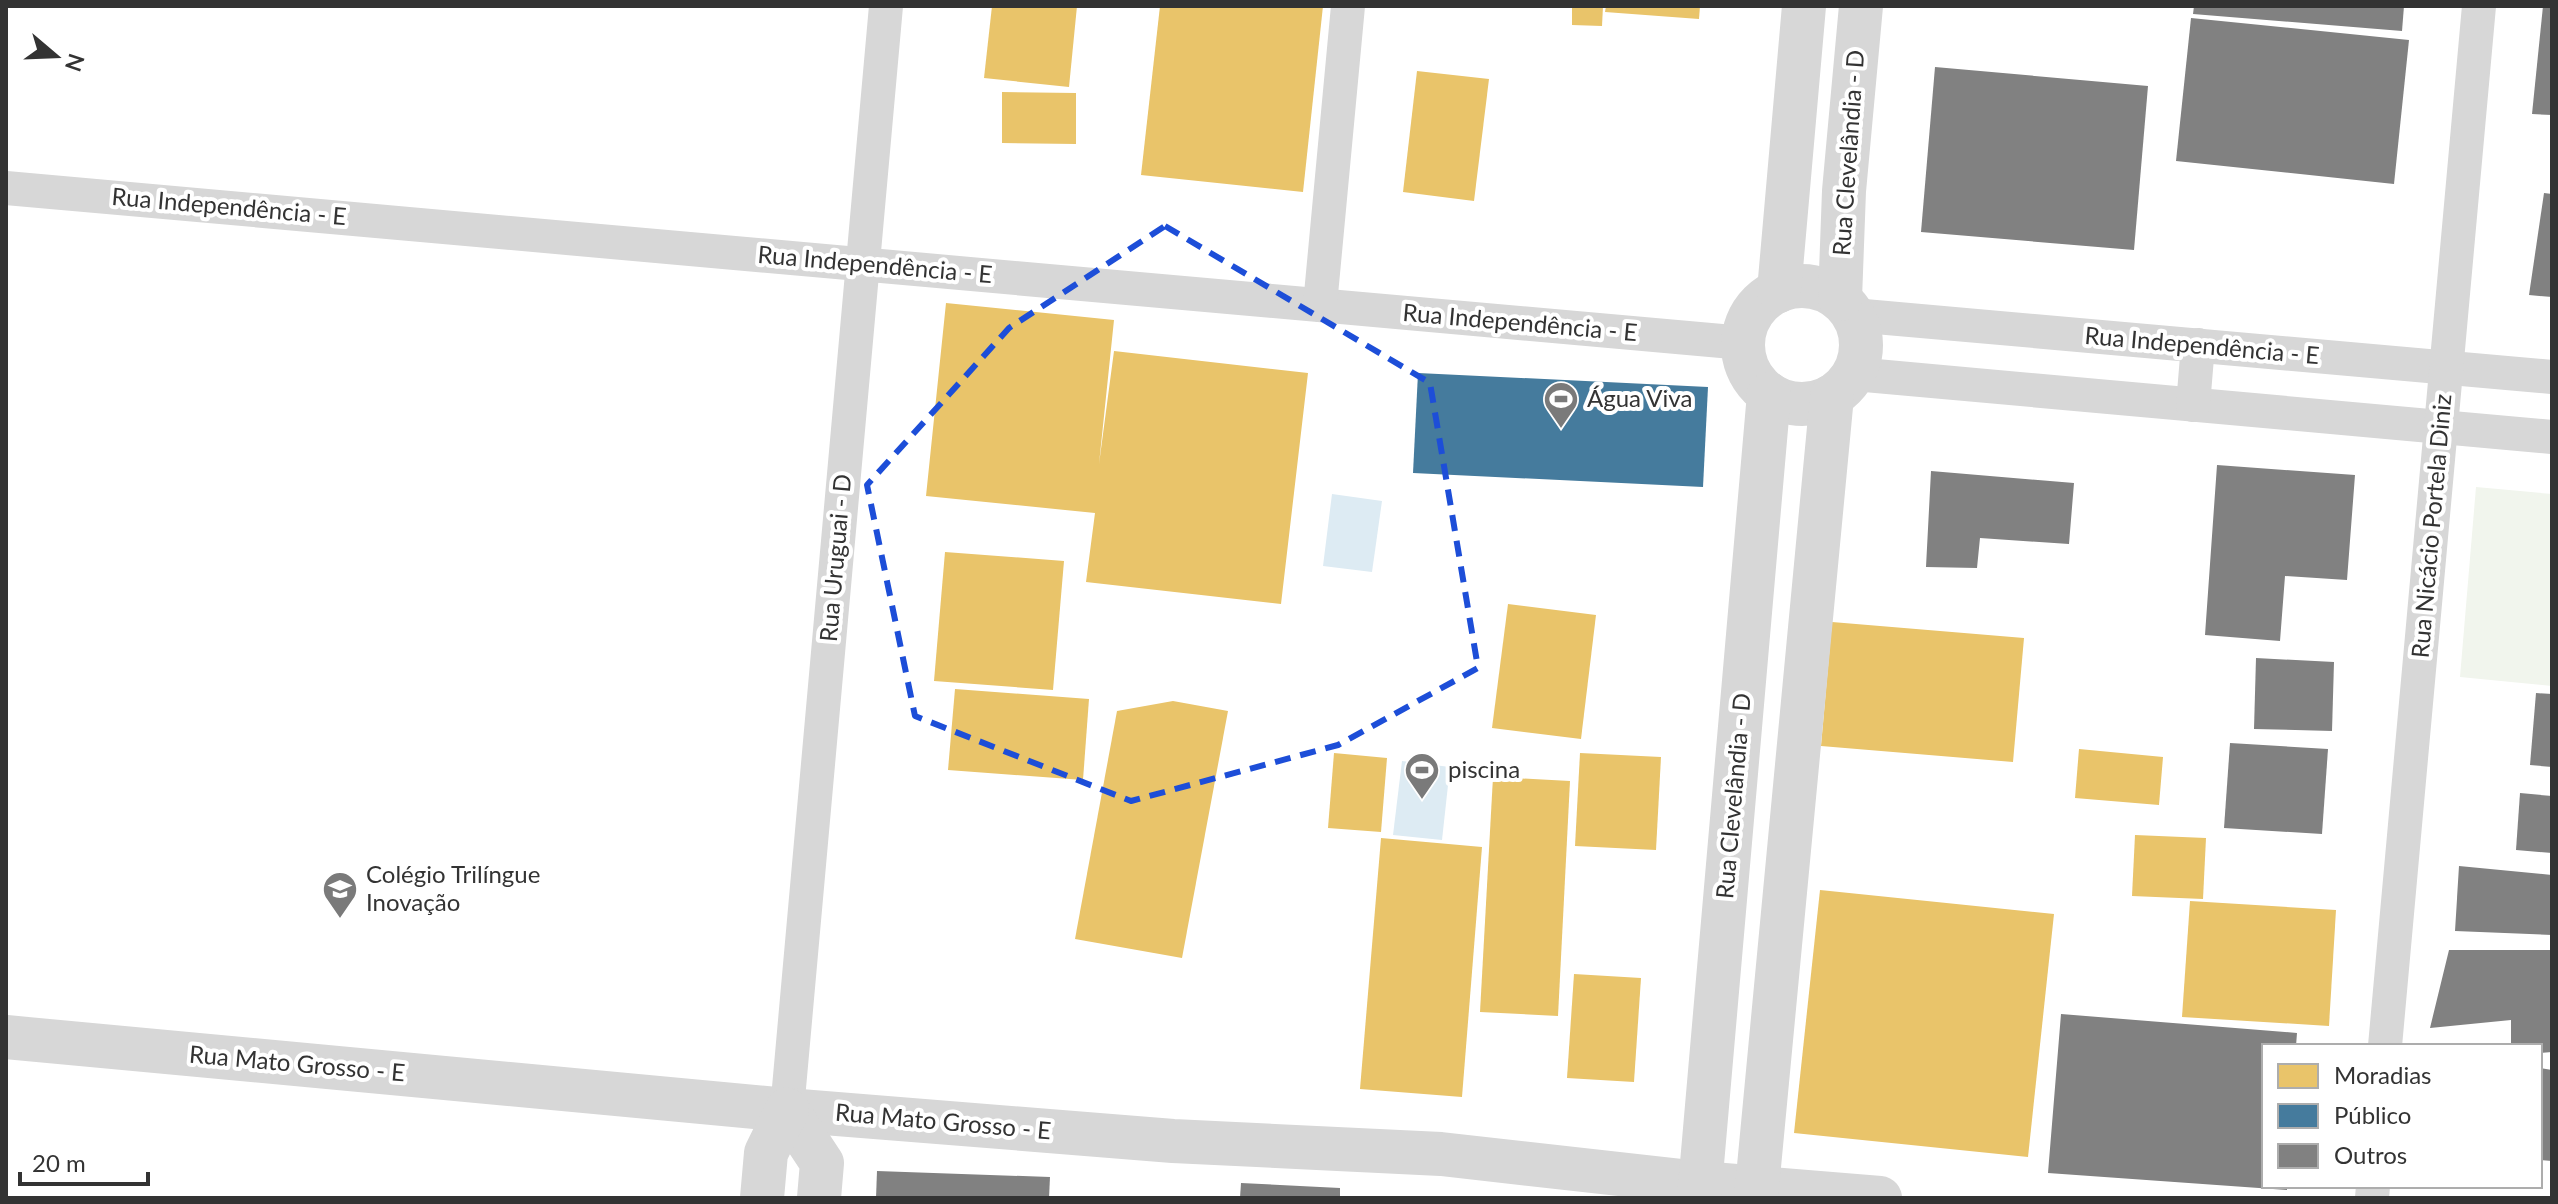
<svg xmlns="http://www.w3.org/2000/svg" width="2558" height="1204" font-family="Lato,sans-serif">
<style>
.green{fill:#f1f5ed}
.water{fill:#ddebf3}
.homes{fill:#e9c46a}
.public{fill:#457b9d}
.building{fill:#818181}
.lines{fill:none;stroke-linecap:round;stroke-linejoin:round}
.minor{stroke:#d7d7d7;stroke-width:34}
.tertiary{stroke:#d7d7d7;stroke-width:44}
.marked{fill:none;stroke:#1d4ed8;stroke-width:6;stroke-dasharray:16 10;stroke-linejoin:round}
.labels{text-anchor:middle;stroke-width:8;stroke-linejoin:round;paint-order:stroke}
.street-label{font-size:24px;fill:#333;stroke:#fff}
.poi-label{font-size:24px;fill:#333;stroke:#fff;text-anchor:start}
</style>
<rect width="100%" height="100%" fill="#fff"/>
<path class="green" d="M2476 487 2552 494V686L2460 677Z"/>
<g class="water">
<path d="M1332 494 1382 501 1372 572 1323 566Z"/>
<path d="M1402 761 1450 767 1442 840 1393 835Z"/>
</g>
<g class="homes">
<path d="M992 6H1077L1069 87 984 78Z"/>
<path d="M1160 6H1323L1303 192 1141 175Z"/>
<path d="M1572 6H1603L1602 26 1572 25Z"/>
<path d="M1606 6H1700L1699 19 1605 12Z"/>
<path d="M1417 71 1489 79 1474 201 1403 192Z"/>
<path d="M1002 92 1076 93V144L1002 143Z"/>
<path d="M946 303 1114 320 1099 464 1114 351 1308 373 1281 604 1086 582 1095 513 926 496Z"/>
<path d="M945 552 1064 561 1053 690 934 681Z"/>
<path d="M1508 604 1596 615 1581 739 1492 728Z"/>
<path d="M1832 622 2024 638 2013 762 1821 746Z"/>
<path d="M955 689 1089 699 1083 780 948 770Z"/>
<path d="M1173 701 1228 711 1182 958 1075 939 1117 711Z"/>
<path d="M2079 749 2163 757 2159 805 2075 798Z"/>
<path d="M1334 753 1387 758 1381 832 1328 828Z"/>
<path d="M1580 753 1661 757 1656 850 1575 846Z"/>
<path d="M1493 777 1570 781 1558 1016 1480 1012Z"/>
<path d="M2135 835 2206 838 2203 899 2132 896Z"/>
<path d="M1381 838 1482 847 1462 1097 1360 1089Z"/>
<path d="M1820 890 2054 914 2028 1157 1794 1133Z"/>
<path d="M2190 901 2336 910 2329 1026 2182 1017Z"/>
<path d="M1574 974 1641 978 1634 1082 1567 1078Z"/>
</g>
<path class="public" d="M1418 373 1708 387 1703 487 1413 473Z"/>
<g class="building">
<path d="M2194 6H2404L2402 31 2193 14Z"/>
<path d="M2543 6H2552V115L2532 114Z"/>
<path d="M2191 18 2409 40 2394 184 2176 161Z"/>
<path d="M1935 67 2148 86 2134 250 1921 232Z"/>
<path d="M2544 193 2552 194V297L2529 295Z"/>
<path d="M2217 465 2355 475 2347 580 2285 576 2280 641 2205 635Z"/>
<path d="M1931 471 2074 483 2069 544 1980 538 1977 568 1926 567Z"/>
<path d="M2256 658 2334 662 2332 731 2254 729Z"/>
<path d="M2536 693 2552 694V767L2530 765Z"/>
<path d="M2230 743 2328 749 2322 834 2224 828Z"/>
<path d="M2520 793 2552 796V853L2516 850Z"/>
<path d="M2459 866 2552 875V935L2455 931Z"/>
<path d="M2449 950H2552V1052L2540 1053V1046H2511V1020L2430 1028Z"/>
<path d="M2061 1014 2297 1033 2296 1046H2264V1186H2287V1190L2048 1173Z"/>
<path d="M2540 1068 2552 1070V1161L2540 1160Z"/>
<path d="M877 1171 1050 1177 1049 1198H876Z"/>
<path d="M1241 1183 1340 1188V1198H1240Z"/>
</g>
<g class="lines">
<g class="minor">
<path d="M6 188 1744 343"/>
<path d="M1320 305 1348 6"/>
<path d="M1853 315 2552 377"/>
<path d="M1854 374 2552 437"/>
<path d="M2193 405 2198 345"/>
<path d="M2385 1046 2479 6"/>
<path d="M787 1110 886 6"/>
<path d="M2372 1198 2373 1186"/>
</g>
<g class="tertiary">
<circle cx="1802" cy="345" r="59"/>
<path d="M1779 291 1804 6"/>
<path d="M1840 299 1844 191 1861 6"/>
<path d="M6 1037 787 1110 1173 1141 1441 1154 1700 1183 1880 1198"/>
<path d="M787 1110 822 1163 819 1198"/>
<path d="M762 1198 766 1153 787 1110"/>
<path d="M1699 1198 1769 394"/>
<path d="M1756 1198 1832 396"/>
</g>
</g>
<path class="marked" d="M1165 226 1430 383 1478 668 1338 745 1131 801 915 716 867 485 1009 328Z"/>
<defs>
<g id="stadium-pin" transform="scale(1.8)"><path d="M0 17L-7.5 6A9.5 9.5 0 1 1 7.5 6Z" fill="#7a7a7a" stroke="#fff"/><path d="M0-5a6.5 5 0 1 0 0 10a6.5 5 0 1 0 0-10ZM-3.5-1.8h7v3.6h-7Z" fill="#fff"/></g>
<g id="school-pin" transform="scale(1.8)"><path d="M0 17L-7.5 6A9.5 9.5 0 1 1 7.5 6Z" fill="#7a7a7a" stroke="#fff"/><path d="M0-5L7-2L0 1L-7-2ZM-4 1L0 2.5L4 1V4Q0 6-4 4Z" fill="#fff"/></g>
</defs>
<g fill-rule="evenodd">
<use href="#stadium-pin" x="1561" y="399"/>
<use href="#stadium-pin" x="1422" y="770"/>
<use href="#school-pin" x="340" y="889"/>
</g>
<g class="labels">
<g class="street-label">
<text transform="translate(1849 153) rotate(-86)" y="8">Rua Clevelândia - D</text>
<text transform="translate(229 207) rotate(5)" y="8">Rua Independência - E</text>
<text transform="translate(875 265) rotate(5)" y="8">Rua Independência - E</text>
<text transform="translate(1520 323) rotate(5)" y="8">Rua Independência - E</text>
<text transform="translate(2202 346) rotate(5)" y="8">Rua Independência - E</text>
<text transform="translate(2432 526) rotate(-85)" y="8">Rua Nicácio Portela Diniz</text>
<text transform="translate(836 558) rotate(-85)" y="8">Rua Uruguai - D</text>
<text transform="translate(1734 796) rotate(-85)" y="8">Rua Clevelândia - D</text>
<text transform="translate(297 1064) rotate(5)" y="8">Rua Mato Grosso - E</text>
<text transform="translate(943 1122) rotate(5)" y="8">Rua Mato Grosso - E</text>
</g>
<g class="poi-label">
<text x="1587" y="407">Água Viva</text>
<text x="1448" y="778">piscina</text>
<text x="366" y="883">Colégio Trilíngue<tspan x="366" dy="28">Inovação</tspan></text>
</g>
</g>
<rect width="2558" height="1204" fill="none" stroke="#333333" stroke-width="16"/>
<rect x="2262" y="1044" width="280" height="144" fill="#ffffff" stroke="#adadad" stroke-width="2"/>
<rect x="2278" y="1064" width="40" height="24" fill="#e9c46a" stroke="#adadad" stroke-width="2"/>
<text x="2334" y="1084" font-size="24" fill="#333333">Moradias</text>
<rect x="2278" y="1104" width="40" height="24" fill="#457b9d" stroke="#adadad" stroke-width="2"/>
<text x="2334" y="1124" font-size="24" fill="#333333">Público</text>
<rect x="2278" y="1144" width="40" height="24" fill="#818181" stroke="#adadad" stroke-width="2"/>
<text x="2334" y="1164" font-size="24" fill="#333333">Outros</text>
<g transform="translate(56 56) rotate(109)" stroke="#ffffff" stroke-width="6" paint-order="stroke">
<path d="M0-6L14 30L0 20L-14 30Z" fill="#333333"/>
<text y="-12" font-size="22" font-weight="bold" text-anchor="middle" fill="#333333">N</text>
</g>
<path d="M20 1172v12h128v-12" fill="none" stroke="#333333" stroke-width="4"/>
<text x="32" y="1172" font-size="24" fill="#333333" stroke="#ffffff" stroke-width="6" paint-order="stroke">20 m</text>
</svg>
